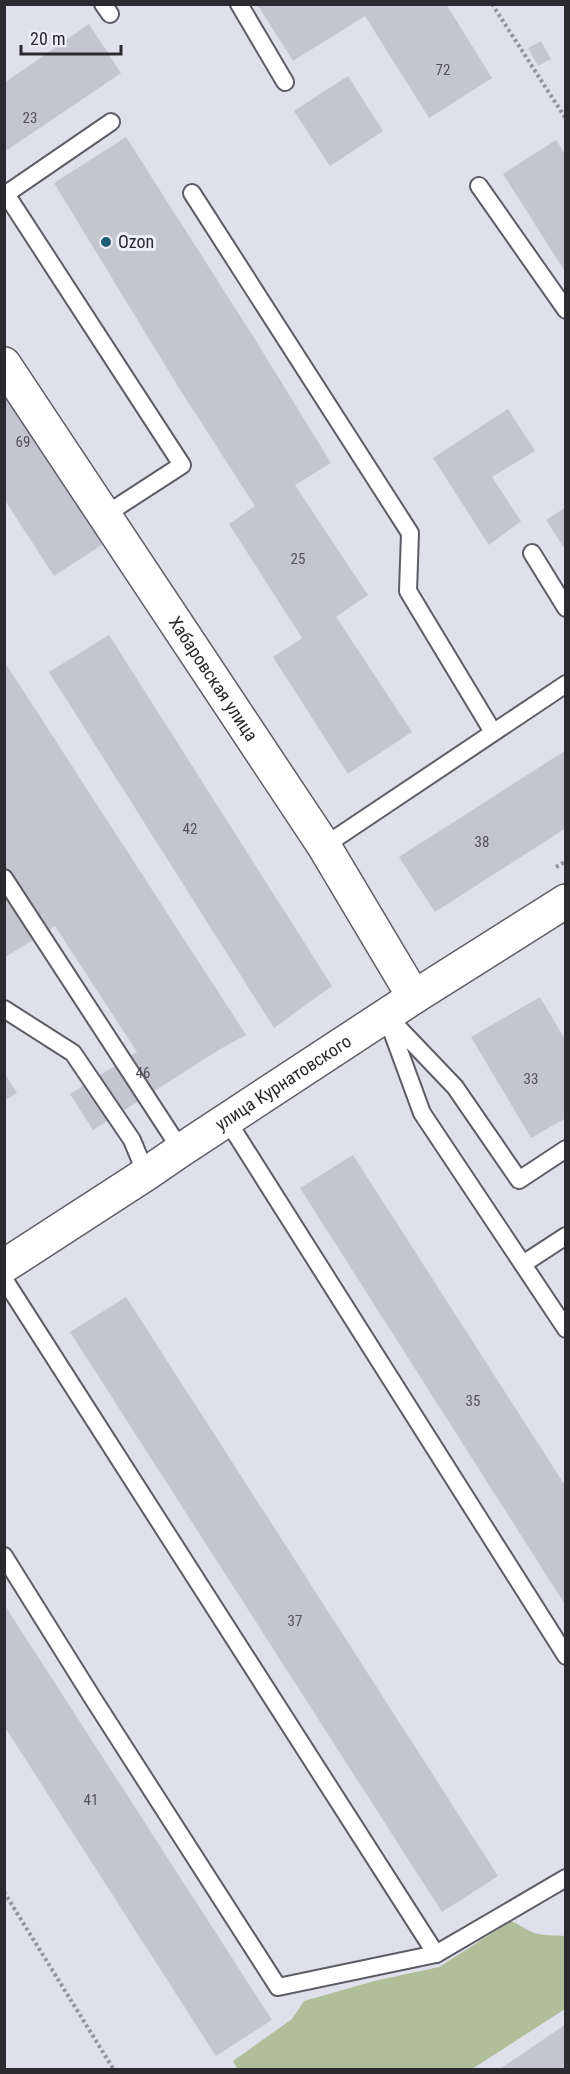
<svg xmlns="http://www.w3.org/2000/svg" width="570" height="2074" font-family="'Roboto Condensed',sans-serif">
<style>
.green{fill:#b0be9a}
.building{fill:#c5c5cf}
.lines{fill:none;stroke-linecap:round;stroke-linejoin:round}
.service-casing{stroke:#5d5d66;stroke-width:20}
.minor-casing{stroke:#5d5d66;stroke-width:36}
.path{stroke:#94949c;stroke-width:4;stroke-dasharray:3 3;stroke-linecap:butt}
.service{stroke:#fff;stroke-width:16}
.minor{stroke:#fff;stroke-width:33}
.poi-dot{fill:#215e75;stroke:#edeef8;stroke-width:2}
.labels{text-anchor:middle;stroke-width:6;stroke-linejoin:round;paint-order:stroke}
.number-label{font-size:15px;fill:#525257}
.poi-label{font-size:18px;fill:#2b2b2f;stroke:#edeef8;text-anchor:start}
.street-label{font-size:18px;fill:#2b2b2f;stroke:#edeef8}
</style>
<rect width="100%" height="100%" fill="#e0e0eb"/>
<path class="green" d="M511 1921C519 1924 526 1930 534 1933 544 1936 555 1935 565 1936V2009L472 2069 238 2070 233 2061 292 2019 304 2001 374 1981 439 1967Z"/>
<g class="building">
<path d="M257 4H446L492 78 429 118 365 16 293 61Z"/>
<path d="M89 24 121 73 4 152V83Z"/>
<path d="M541 41 551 59 538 66 528 48Z"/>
<path d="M348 76 383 131 330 166 294 111Z"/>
<path d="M126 137 256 341 331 463 295 485 368 595 336 617 412 732 348 774 273 657 302 638 229 524 255 506 179 388 54 183Z"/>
<path d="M556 140 566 155V273L503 174Z"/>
<path d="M4 385 106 542 54 576 4 499Z"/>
<path d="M508 409 535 451 492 477 521 521 489 545 433 458Z"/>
<path d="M566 507V551L546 520Z"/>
<path d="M109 635 332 986 274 1028 49 672Z"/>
<path d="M4 661 246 1035 222 1048 93 1130 70 1094 137 1052 55 926 4 958Z"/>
<path d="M566 750V828L435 912 399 857Z"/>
<path d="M540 997 566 1041V1118L531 1138 471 1037Z"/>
<path d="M4 1072 17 1093 4 1101Z"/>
<path d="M353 1155 566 1487V1606L300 1188Z"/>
<path d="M126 1297 498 1876 442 1912 70 1332Z"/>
<path d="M4 1604 272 2020 216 2056 4 1726Z"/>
<path d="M566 2024V2070H498L519 2056Z"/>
</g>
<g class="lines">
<g class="service-casing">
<g id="service">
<path d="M103 4 110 14"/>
<path d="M239 4 285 82"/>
<path d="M479 186 566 310"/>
<path d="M192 193 410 533 408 591 493 732"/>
<path d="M6 194 111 122"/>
<path d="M4 195 6 194 182 465 105 515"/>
<path d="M532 553 566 608"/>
<path d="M324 846 566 684"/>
<path d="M4 878 181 1150"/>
<path d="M4 1009 73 1053 132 1140 146 1174"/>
<path d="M386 1015 422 1113 566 1329"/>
<path d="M391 1020 455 1087 519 1180 566 1149"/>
<path d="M227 1120 566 1656"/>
<path d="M523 1264 566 1236"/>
<path d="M4 1279 436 1954"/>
<path d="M4 1556 92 1697 278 1987 436 1954 566 1878"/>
</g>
</g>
<g class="minor-casing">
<g id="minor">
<path id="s1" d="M4 364 324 846 414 997"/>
<path id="s2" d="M4 1266 146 1174 181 1150 414 997 566 901"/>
</g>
</g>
<g class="path">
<path d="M492 4 566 119"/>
<path d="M556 867 566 861"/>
<path d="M4 1892 114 2070"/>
</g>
<use href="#service" class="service"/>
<use href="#minor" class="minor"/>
</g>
<circle class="poi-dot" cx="106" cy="242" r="6"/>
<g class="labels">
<g class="number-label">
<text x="443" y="75">72</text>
<text x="30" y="123">23</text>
<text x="23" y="447">69</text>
<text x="298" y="564">25</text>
<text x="190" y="834">42</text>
<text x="482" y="847">38</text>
<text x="143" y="1078">46</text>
<text x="531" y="1084">33</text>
<text x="473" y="1406">35</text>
<text x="295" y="1626">37</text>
<text x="91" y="1805">41</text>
</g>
<g class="poi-label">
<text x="118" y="248">Ozon</text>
</g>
<g class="street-label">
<text dy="6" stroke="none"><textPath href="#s1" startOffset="378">Хабаровская улица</textPath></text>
<text dy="6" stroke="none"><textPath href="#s2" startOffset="334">улица Курнатовского</textPath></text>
</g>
</g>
<rect width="570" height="2074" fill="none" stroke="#2b2b2f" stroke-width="12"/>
<path d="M21 45v9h100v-9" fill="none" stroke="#2b2b2f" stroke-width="3"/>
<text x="30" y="45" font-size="18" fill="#2b2b2f" stroke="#edeef8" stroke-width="4.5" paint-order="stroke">20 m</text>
</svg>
